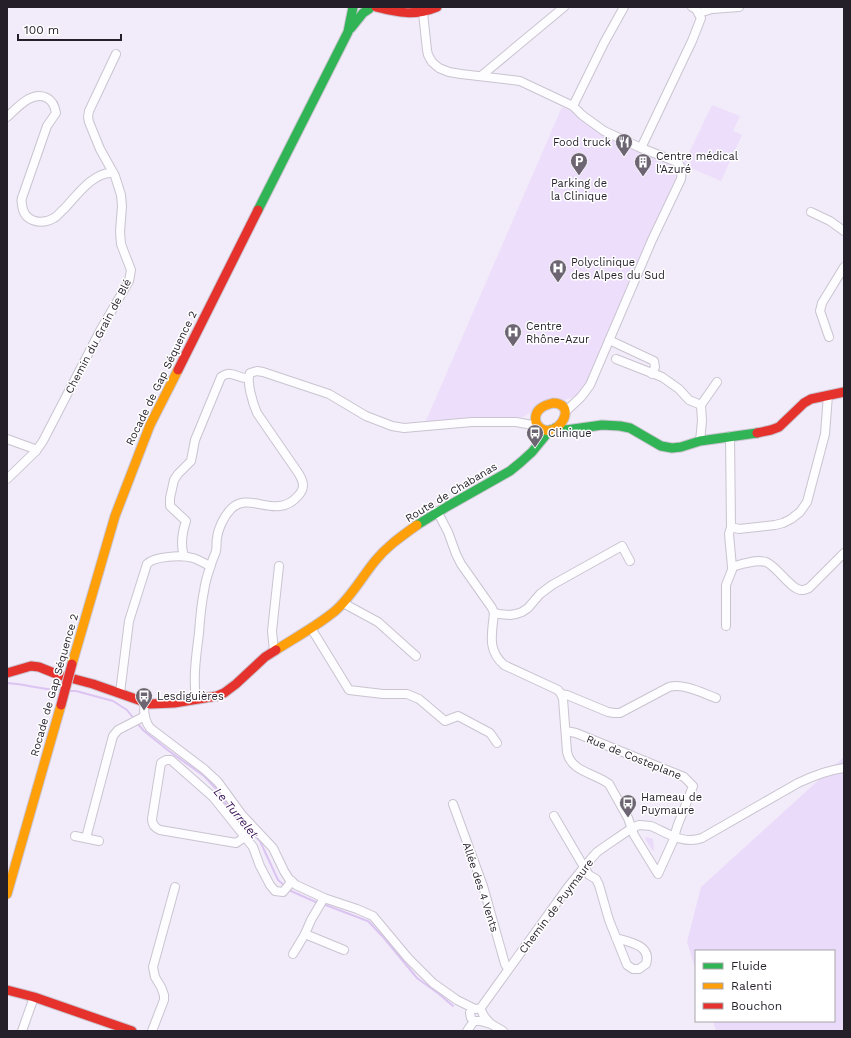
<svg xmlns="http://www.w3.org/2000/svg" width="851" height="1038" font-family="'Work Sans',sans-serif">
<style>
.built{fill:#eddffb}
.green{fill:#ebdbfa}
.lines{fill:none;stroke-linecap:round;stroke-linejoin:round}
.stream{stroke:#dbc4f2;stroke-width:2}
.street-casing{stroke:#cac4d0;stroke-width:10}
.fast-casing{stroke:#cac4d0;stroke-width:11}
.slow-casing{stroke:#cac4d0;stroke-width:11}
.jam-casing{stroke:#cac4d0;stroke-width:11}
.street{stroke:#fdfcfe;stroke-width:8}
.fast{stroke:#30b455;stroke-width:9}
.slow{stroke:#ff9f0a;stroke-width:9}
.jam{stroke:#e5322d;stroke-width:9}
.jam-bridge-casing{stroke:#cac4d0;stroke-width:11;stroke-linecap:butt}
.jam-bridge{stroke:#e5322d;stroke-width:9}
.labels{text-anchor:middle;stroke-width:3;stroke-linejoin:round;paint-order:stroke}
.poi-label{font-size:11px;fill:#251f2a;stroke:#fff;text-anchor:start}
.street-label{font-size:11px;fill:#251f2a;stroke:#fff}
.water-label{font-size:12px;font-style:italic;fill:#3a1256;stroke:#fff}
</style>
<rect width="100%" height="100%" fill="#f2ebf9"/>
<path class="built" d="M712 105 740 116 733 131 742 135 721 181 691 168 678 172 587 384 577 396 564 400H550L523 417 510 419 481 418 425 423 562 107 572 111 605 137 672 163 687 157Z"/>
<g class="green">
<path d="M844 757V1031H716L713 1021H834V951H696V971L687 942 701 887Z"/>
<path d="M647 837 653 839 654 850 653 851 645 839Z"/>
</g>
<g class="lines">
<g class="stream">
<path d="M7 683C25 684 43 690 61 690"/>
<path d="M70 691H76L113 701 127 710 135 720"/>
<path d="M137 723 144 731 169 751 204 776 219 792 230 810 239 820 260 841 278 880 285 886"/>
<path d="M288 889 291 891 318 903"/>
<path d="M323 904 365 920 368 921 384 938 417 978 439 994 453 1006"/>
</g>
<g class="street-casing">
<g id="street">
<path d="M423 13 427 50 428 55 432 62 439 68 449 72 461 74 520 81 573 106 582 115 604 131 641 148 677 162C682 166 682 172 681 179L652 240 590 385 581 397 565 412"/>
<path d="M699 13 712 9 739 7"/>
<path d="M481 76 564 7"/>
<path d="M573 106 604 43 624 7"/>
<path d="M7 117C17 108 32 90 47 98 53 101 55 107 56 113L47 126 23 195C22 197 21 201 22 204 23 221 40 226 54 218 58 216 61 211 65 208 77 195 94 171 113 173"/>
<path d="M641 148 692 41 701 18 696 9 692 7"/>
<path d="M811 212 830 221 844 231"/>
<path d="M829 337 820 311 822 303 844 267"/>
<path d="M609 340 654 361 655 367 652 374"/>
<path d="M616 359 662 377 679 389 689 400 701 405"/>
<path d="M7 439 32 448 36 451"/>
<path d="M700 441 702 421 701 405 717 382"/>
<path d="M7 479 36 451 43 441 101 329 129 281 131 270 124 252 121 244 120 232 122 206 121 195 115 176 100 149 89 122 88 117 89 111 116 54"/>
<path d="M437 511 448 532 456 554 461 564 492 608 494 613C492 634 487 650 504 665L558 690 561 694 567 695 608 712 614 713H620L669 687C683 683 702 693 716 698"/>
<path d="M731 527 739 529 775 525 783 523 791 519 800 512 807 502 825 434 828 395"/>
<path d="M184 556C180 544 182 533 186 521L170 506V498L174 480 178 474 191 461 195 440 221 377C233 369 237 379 248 378"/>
<path d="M732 567C742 564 756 559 766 562 777 566 792 592 803 590 804 590 809 588 809 588L844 553"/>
<path d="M343 603 378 622 416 656"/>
<path d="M494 613 499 614 510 615 516 614 522 612 528 608 540 594 552 585 622 546 630 561"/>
<path d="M726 626V585L732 570V567L729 534 731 527 730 436"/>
<path d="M311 628 349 690 383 694H407L419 699 445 721 458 716 490 733 497 743"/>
<path d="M274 651 272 631 279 566"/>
<path d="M120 693 129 621 147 564C154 556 182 555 193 558 199 560 204 563 210 566"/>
<path d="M561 694 563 699 567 752C571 772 595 773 609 784L628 818 634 835 658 874 673 841 677 827 693 786 684 777 576 733 566 731"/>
<path d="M196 700C193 678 196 656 199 633 200 619 201 605 204 591 205 583 208 573 211 565 212 560 215 555 216 551 217 547 216 542 217 538 218 529 224 516 231 509 249 490 276 521 298 496 305 488 304 483 299 474L257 413C253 404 246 381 250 373L257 371 263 372 329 394 366 416 392 426 404 428 472 422H516L538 426"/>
<path d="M145 703C143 712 145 721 150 728L204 769 218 782 242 815 273 848 284 871 289 879 296 885 324 898 357 909 373 916 408 958 433 983 457 1000 475 1009C482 1008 481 1011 484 1016 486 1019 489 1022 491 1024"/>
<path d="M453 804 483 886 505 964 508 969"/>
<path d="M554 816 584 867 589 875 596 879 599 885 609 920 627 965 633 969H639L646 964C652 945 629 942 616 938"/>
<path d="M75 836 99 841"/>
<path d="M245 837 236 843 160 830C155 828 152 825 152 819L161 763 166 760H171L213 797 253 847 260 866 270 885 275 891 283 892 292 881"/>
<path d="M86 838 113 736 118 730 145 716"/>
<path d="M324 898 311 920 305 934 344 950"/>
<path d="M293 954 305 934"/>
<path d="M480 1009 568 887 590 860 597 852 607 845 632 828 639 825 651 826C667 833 684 845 702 838L798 783C813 776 828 770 844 768"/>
<path d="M470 1013 471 1018 474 1021H480L491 1024 503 1031"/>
<path d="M22 1031 34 997"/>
<path d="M152 1031 164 1000V995L161 987 155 977 153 967 175 887"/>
<path d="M467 1031 474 1021"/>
</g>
</g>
<g class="fast-casing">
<g id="fast">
<path d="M351 28 363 13 369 9"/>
<path d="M258 210 348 32 353 7"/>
<path d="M555 428 566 430 602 425 620 426 630 428 661 446 672 448 681 447 700 441 757 433"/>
<path d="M417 525 448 506 510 471 521 462 532 452 550 430"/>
</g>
</g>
<g class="slow-casing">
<g id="slow">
<path d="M553 403C555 403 557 403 559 404 575 410 557 437 542 429 533 424 534 413 541 408 545 405 549 404 553 403Z"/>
<path d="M276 650C296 637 317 626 335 611 351 597 362 577 375 561 387 546 402 536 417 525"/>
<path d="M72 664 115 516 150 425 178 370"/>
<path d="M7 894 61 705"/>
</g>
</g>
<g class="jam-casing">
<g id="jam">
<path d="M376 7C399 13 415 16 437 7"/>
<path d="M178 370 258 210"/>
<path d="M757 433 771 430 779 427 804 403 811 399 844 392"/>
<path d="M7 673 31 666 39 667 59 675 93 684 150 704 174 703 217 696 224 693 236 684 265 657 276 650"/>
<path d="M7 990 34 997 132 1031"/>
</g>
</g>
<use href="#street" class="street"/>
<use href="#fast" class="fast"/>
<use href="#slow" class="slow"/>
<use href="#jam" class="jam"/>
<g class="jam-bridge-casing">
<path id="jam-bridge" d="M61 705 72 664"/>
</g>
<use href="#jam-bridge" class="jam-bridge"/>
</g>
<defs>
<g id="restaurant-pin" transform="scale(0.9)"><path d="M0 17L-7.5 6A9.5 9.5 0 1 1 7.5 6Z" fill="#6d6672" stroke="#fff"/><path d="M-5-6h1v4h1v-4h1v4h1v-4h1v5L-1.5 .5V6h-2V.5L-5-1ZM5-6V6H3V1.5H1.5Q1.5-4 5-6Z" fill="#fff"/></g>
<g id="parking-pin" transform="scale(0.9)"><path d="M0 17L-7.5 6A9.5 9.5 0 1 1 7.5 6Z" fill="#6d6672" stroke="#fff"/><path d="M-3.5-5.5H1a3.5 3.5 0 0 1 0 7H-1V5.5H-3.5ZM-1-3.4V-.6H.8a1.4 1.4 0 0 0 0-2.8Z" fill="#fff"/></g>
<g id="building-pin" transform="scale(0.9)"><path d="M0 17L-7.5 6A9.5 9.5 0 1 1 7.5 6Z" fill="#6d6672" stroke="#fff"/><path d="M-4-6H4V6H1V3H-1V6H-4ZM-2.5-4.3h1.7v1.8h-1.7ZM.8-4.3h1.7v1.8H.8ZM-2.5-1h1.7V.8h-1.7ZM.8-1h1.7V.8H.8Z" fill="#fff"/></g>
<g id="hospital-pin" transform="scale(0.9)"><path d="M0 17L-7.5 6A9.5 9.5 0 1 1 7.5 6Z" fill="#6d6672" stroke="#fff"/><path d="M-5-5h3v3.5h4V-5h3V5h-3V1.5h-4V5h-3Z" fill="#fff"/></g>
<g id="bus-pin" transform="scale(0.9)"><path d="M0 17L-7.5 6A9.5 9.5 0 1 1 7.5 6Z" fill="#6d6672" stroke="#fff"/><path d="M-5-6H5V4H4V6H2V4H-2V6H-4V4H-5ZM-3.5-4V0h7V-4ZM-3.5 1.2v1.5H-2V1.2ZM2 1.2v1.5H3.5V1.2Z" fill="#fff"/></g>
</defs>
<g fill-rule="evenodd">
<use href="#restaurant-pin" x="624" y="142"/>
<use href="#parking-pin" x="579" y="161"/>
<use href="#building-pin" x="643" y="162"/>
<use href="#hospital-pin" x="558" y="268"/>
<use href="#hospital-pin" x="513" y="332"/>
<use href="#bus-pin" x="535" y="433"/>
<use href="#bus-pin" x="144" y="696"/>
<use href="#bus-pin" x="628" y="803"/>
</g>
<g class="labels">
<g class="poi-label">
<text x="611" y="146" text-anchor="end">Food truck</text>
<text x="656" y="160">Centre médical<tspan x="656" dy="13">l'Azuré</tspan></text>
<text x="579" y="187" text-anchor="middle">Parking de<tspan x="579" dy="13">la Clinique</tspan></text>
<text x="571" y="266">Polyclinique<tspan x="571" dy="13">des Alpes du Sud</tspan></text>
<text x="526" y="330">Centre<tspan x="526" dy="13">Rhône-Azur</tspan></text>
<text x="548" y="437">Clinique</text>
<text x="157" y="700">Lesdiguières</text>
<text x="641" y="801">Hameau de<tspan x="641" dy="13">Puymaure</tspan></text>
</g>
<g class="street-label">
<text transform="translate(98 336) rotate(-62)" y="4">Chemin du Grain de Blé</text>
<text transform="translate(161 378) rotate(-64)" y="4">Rocade de Gap Séquence 2</text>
<text transform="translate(451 492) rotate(-31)" y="4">Route de Chabanas</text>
<text transform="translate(54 685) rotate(-74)" y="4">Rocade de Gap Séquence 2</text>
<text transform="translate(634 757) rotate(22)" y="4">Rue de Costeplane</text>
<text transform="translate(481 887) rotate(72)" y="4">Allée des 4 Vents</text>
<text transform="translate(556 906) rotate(-53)" y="4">Chemin de Puymaure</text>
</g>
<g class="water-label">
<text transform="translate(236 813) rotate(50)" y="4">Le Turrelet</text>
</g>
</g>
<rect width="851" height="1038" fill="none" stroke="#251f2a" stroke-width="16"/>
<rect x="695" y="950" width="140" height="72" fill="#ffffff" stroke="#a8a5aa"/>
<rect x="703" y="963" width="20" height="6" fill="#30b455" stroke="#a8a5aa"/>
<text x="731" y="970" font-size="12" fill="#251f2a">Fluide</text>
<rect x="703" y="983" width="20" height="6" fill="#ff9f0a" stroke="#a8a5aa"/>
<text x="731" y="990" font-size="12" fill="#251f2a">Ralenti</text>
<rect x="703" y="1003" width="20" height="6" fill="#e5322d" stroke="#a8a5aa"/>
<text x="731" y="1010" font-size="12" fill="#251f2a">Bouchon</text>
<path d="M18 34v6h103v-6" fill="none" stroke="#251f2a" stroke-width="2"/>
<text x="24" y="34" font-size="12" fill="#251f2a" stroke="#ffffff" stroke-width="3" paint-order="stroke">100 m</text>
</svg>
